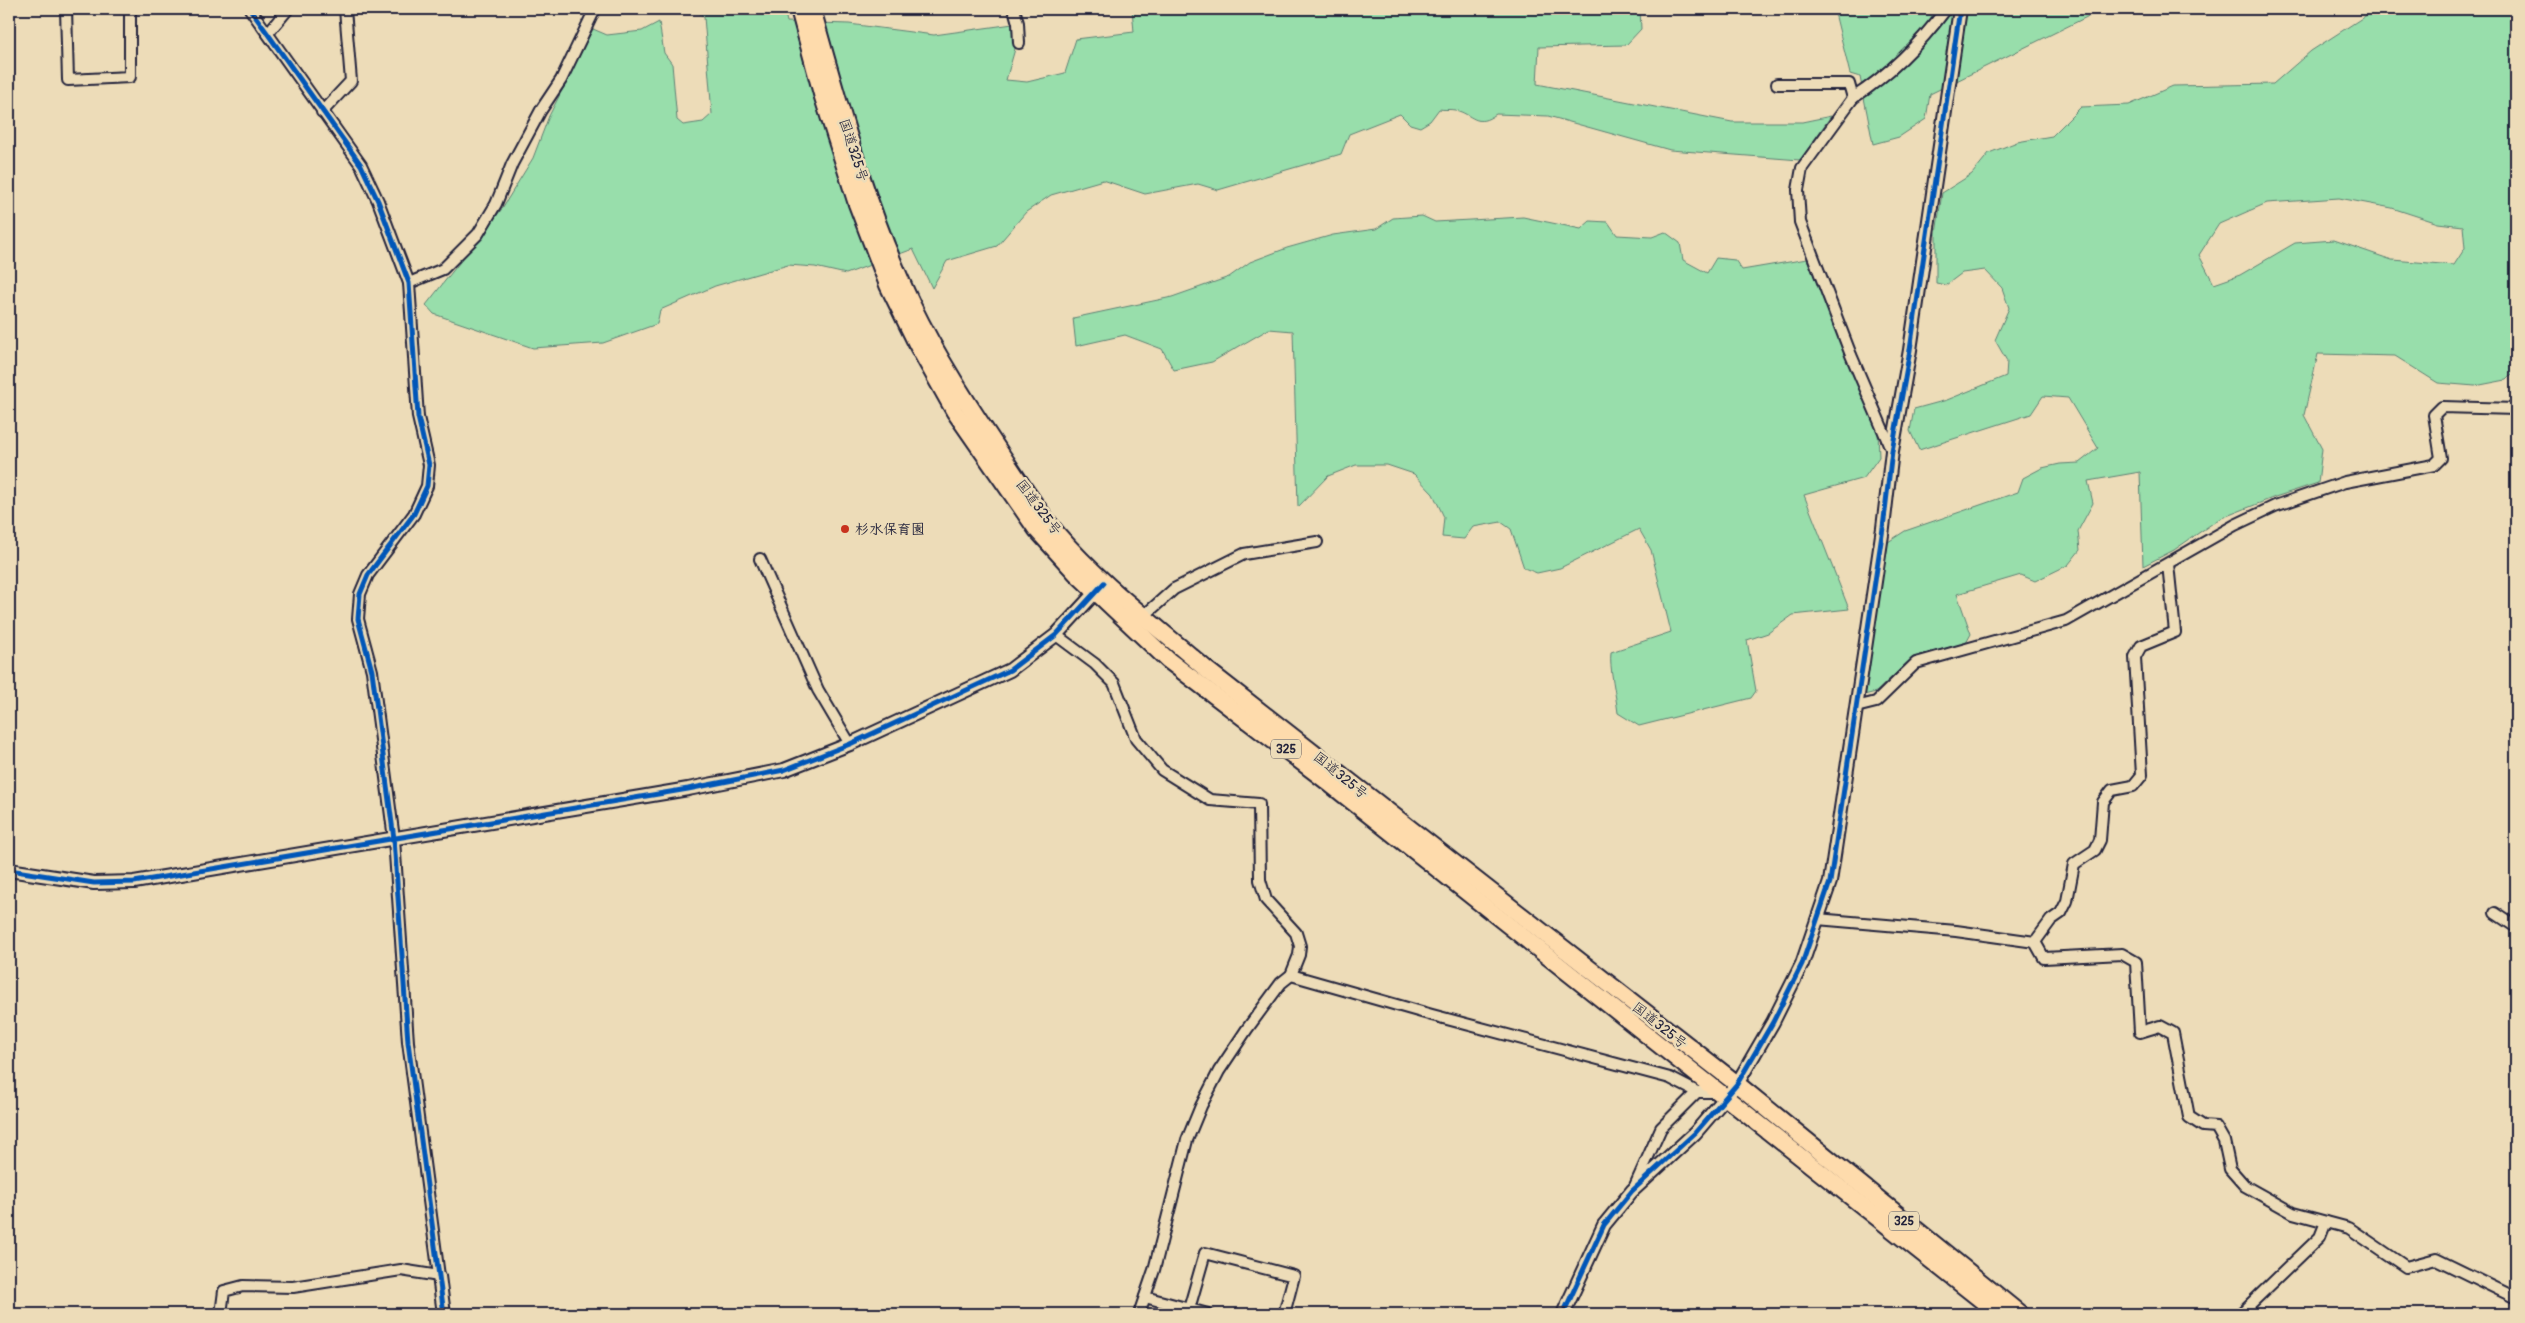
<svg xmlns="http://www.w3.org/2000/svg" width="2525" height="1323" font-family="Pangolin,'Klee One',sans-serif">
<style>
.green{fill:#98deab;stroke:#5d8073;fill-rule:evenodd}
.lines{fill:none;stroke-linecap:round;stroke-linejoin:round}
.minor-casing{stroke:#22223b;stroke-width:14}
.tertiary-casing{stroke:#22223b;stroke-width:16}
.trunk-casing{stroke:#22223b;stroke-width:20}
.minor{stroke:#eddcb8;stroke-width:10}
.tertiary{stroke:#eddcb8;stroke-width:12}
.trunk{stroke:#fedbac;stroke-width:16}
.cycleway-casing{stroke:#eddcb8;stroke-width:8}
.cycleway{stroke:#0057b8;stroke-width:5}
.poi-dot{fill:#c8321e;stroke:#eddcb8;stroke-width:2}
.labels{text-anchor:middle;stroke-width:5;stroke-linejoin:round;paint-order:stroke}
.shield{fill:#eddcb8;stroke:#5f5a60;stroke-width:1}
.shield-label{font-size:12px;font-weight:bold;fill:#22223b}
.street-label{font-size:14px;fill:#22223b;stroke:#eddcb8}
.poi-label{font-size:14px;font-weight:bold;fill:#22223b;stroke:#eddcb8;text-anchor:start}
</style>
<rect width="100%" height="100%" fill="#eddcb8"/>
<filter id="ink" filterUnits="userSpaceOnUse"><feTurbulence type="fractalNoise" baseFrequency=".02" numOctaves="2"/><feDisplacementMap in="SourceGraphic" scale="10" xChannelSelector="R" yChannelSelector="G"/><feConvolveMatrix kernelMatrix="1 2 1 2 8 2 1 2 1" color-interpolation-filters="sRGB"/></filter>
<g filter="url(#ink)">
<g class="green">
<path d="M666 9H784L787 22 849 24 934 35 1013 24 1015 49 1006 80 1027 82 1065 73 1076 39 1134 32 1132 9H1640L1641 29 1626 45 1539 47 1537 84 1732 122H1802L1831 116 1800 160 1670 150 1548 116 1496 114C1476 129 1473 114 1455 110 1450 109 1444 110 1439 109L1430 121 1420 127 1410 124 1400 114 1349 134 1341 154 1218 190 1198 184 1145 194 1103 180 1051 195 1026 212 997 246 947 261 932 288 913 249 846 274 815 267 788 265 715 286 660 310 657 324 603 343 533 348 434 314 426 305 501 210 533 158 549 116 593 29 607 35 642 31 659 22 664 53 672 64 677 120 683 125 703 122 712 114 704 17 698 12Z"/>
<path d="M1834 9H2103L1930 94 1926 119 1899 137 1873 144 1860 77 1850 74Z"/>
<path d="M2376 9H2516V370L2506 380 2475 386 2438 383 2395 356 2318 354 2304 415 2322 449 2318 483 2275 497 2219 519 2174 550 2143 566 2140 472 2088 481 2093 503 2078 531 2080 550 2068 565 2035 581 2021 575 1957 594 1971 634 1966 643 1913 657 1876 692 1864 695 1888 542 1905 531 2018 492 2023 478 2042 468 2060 464 2079 463 2098 448 2068 398 2043 396 2031 414 1919 450 1910 431 1914 409 1947 400 2006 376 2007 361 1995 340 2009 308 2002 288 1985 270 1962 273 1946 285 1936 283V234L1942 193 1972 174 1989 153 2017 142 2052 136 2081 107 2129 105 2173 86 2273 84 2311 51ZM2339 198 2392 208 2438 223 2463 226 2465 248 2454 265 2392 260 2334 240 2295 243 2240 275 2214 284 2199 255 2219 224 2267 203Z"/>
<path d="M1422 216 1435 222 1523 217 1581 229 1590 221 1608 222 1617 235 1652 237 1665 232 1680 243 1683 260 1707 273 1716 258 1735 260 1742 270 1807 259 1878 430 1879 457 1864 478 1804 495 1849 609 1793 615 1768 633 1747 640 1756 691 1751 698 1639 726 1618 713C1616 695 1609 667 1611 652L1671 632 1651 550 1639 529 1560 568 1537 573 1524 568 1511 529 1501 522 1473 527 1464 539 1442 537 1444 517 1433 494 1414 474 1387 465H1356L1328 476 1298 507 1293 331 1269 329 1212 362 1174 370 1162 349 1125 335 1076 346 1073 318 1172 297 1229 277 1250 262 1287 248 1333 235 1376 229 1393 218Z"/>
</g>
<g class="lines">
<g class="minor-casing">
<g id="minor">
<path d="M66 9 68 80 130 77V9"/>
<path d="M1014 9 1018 23 1019 43"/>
<path d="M268 33 288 9"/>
<path d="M1777 84H1849L1853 98 1802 168 1798 190 1800 222 1851 355 1892 451"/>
<path d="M1853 98C1890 74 1920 44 1946 9"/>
<path d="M322 112 351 81 345 9"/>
<path d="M409 283 443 269 478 234 496 204 512 164 541 110 561 80 595 9"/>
<path d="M760 559 818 690 850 744"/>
<path d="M1145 615 1174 589 1244 554 1317 542"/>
<path d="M1056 635 1095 664 1114 683 1136 739 1162 770 1210 800 1259 804 1260 880 1266 900 1296 933 1300 946 1299 955 1291 975 1281 983 1247 1029 1219 1071 1201 1106 1187 1140 1154 1270 1139 1314"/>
<path d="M1856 707 1876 702 1916 663 2066 621 2235 525 2275 506 2345 482 2434 465 2441 458 2434 415 2442 407 2516 409"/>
<path d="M2495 913 2516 927"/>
<path d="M1817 919 1956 931 2035 942"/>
<path d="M2035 942 2044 958 2122 954 2136 962 2140 1032 2160 1026 2173 1033 2189 1117 2203 1126 2216 1127 2224 1141 2230 1169 2245 1186 2293 1213 2349 1228 2406 1267 2436 1259 2516 1298"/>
<path d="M2035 942 2051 920 2061 913 2067 901 2074 864 2095 850 2100 840 2103 802 2112 790 2133 786 2142 775 2135 657 2141 646 2175 632 2168 564"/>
<path d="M1291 975 1432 1015 1670 1078 1697 1092"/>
<path d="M1634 1188 1661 1128 1697 1092H1716"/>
<path d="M1145 1297 1208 1314"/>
<path d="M1189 1309 1205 1253 1294 1276 1284 1314"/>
<path d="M221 1314 224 1291 243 1286 293 1287 401 1270 439 1276 408 1042 394 839 372 671 358 619 360 594 368 575 414 514 427 486 429 465 418 417 409 283 378 201 361 165 250 9"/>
<path d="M2240 1314 2320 1237 2326 1222"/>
</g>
</g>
<g class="tertiary-casing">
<g id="tertiary">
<path d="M9 870 94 883 134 882 688 789 784 770 850 744 1010 670 1056 635 1102 585"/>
<path d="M439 1276 444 1314"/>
<path d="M1563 1314 1604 1225 1632 1191 1695 1133 1737 1084 1773 1022 1802 964 1830 882 1883 528 1892 451 1910 350 1960 9"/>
</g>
</g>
<g class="trunk-casing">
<g id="trunk">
<path d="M799 9 822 94 857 204 888 285 918 346 955 412 1037 530 1076 573 1168 660 1324 779 1999 1314"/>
<path d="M812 9C840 108 867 211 912 305 937 357 969 406 1001 454 1019 481 1037 510 1058 535 1102 586 1157 626 1207 670L1737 1084 2020 1314"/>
</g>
</g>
<use href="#minor" class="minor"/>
<use href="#tertiary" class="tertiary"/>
<use href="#trunk" class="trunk"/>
<g class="cycleway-casing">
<g id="cycleway">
<path d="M250 9 361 165 378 201 409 283 418 417 429 465 427 486 414 514 368 575 360 594 358 619 372 671 394 839 408 1042 444 1314"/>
<path d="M9 870 94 883 134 882 688 789 784 770 850 744 1010 670 1056 635 1104 583"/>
<path d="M1563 1314 1604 1225 1632 1191 1695 1133 1737 1084 1773 1022 1802 964 1830 882 1883 528 1892 451 1910 350 1960 9"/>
</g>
</g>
<use href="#cycleway" class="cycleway"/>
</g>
</g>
<circle class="poi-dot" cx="845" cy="529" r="5"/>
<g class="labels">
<g class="shield">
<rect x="1271" y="739.5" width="30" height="19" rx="4"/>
<rect x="1889" y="1211.5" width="30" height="19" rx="4"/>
</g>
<g class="shield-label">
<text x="1286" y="753">325</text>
<text x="1904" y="1225">325</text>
</g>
<g class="street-label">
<text transform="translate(854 150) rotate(72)" y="5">国道325号</text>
<text transform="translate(1039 507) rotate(53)" y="5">国道325号</text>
<text transform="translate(1341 775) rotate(39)" y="5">国道325号</text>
<text transform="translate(1660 1025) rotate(38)" y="5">国道325号</text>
</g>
<g class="poi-label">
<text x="855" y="534">杉水保育園</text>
</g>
</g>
<rect width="2525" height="1323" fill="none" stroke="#eddcb8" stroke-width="30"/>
<rect x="15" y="15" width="2495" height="1293" fill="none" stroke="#22223b" stroke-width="2" filter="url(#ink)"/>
</svg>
